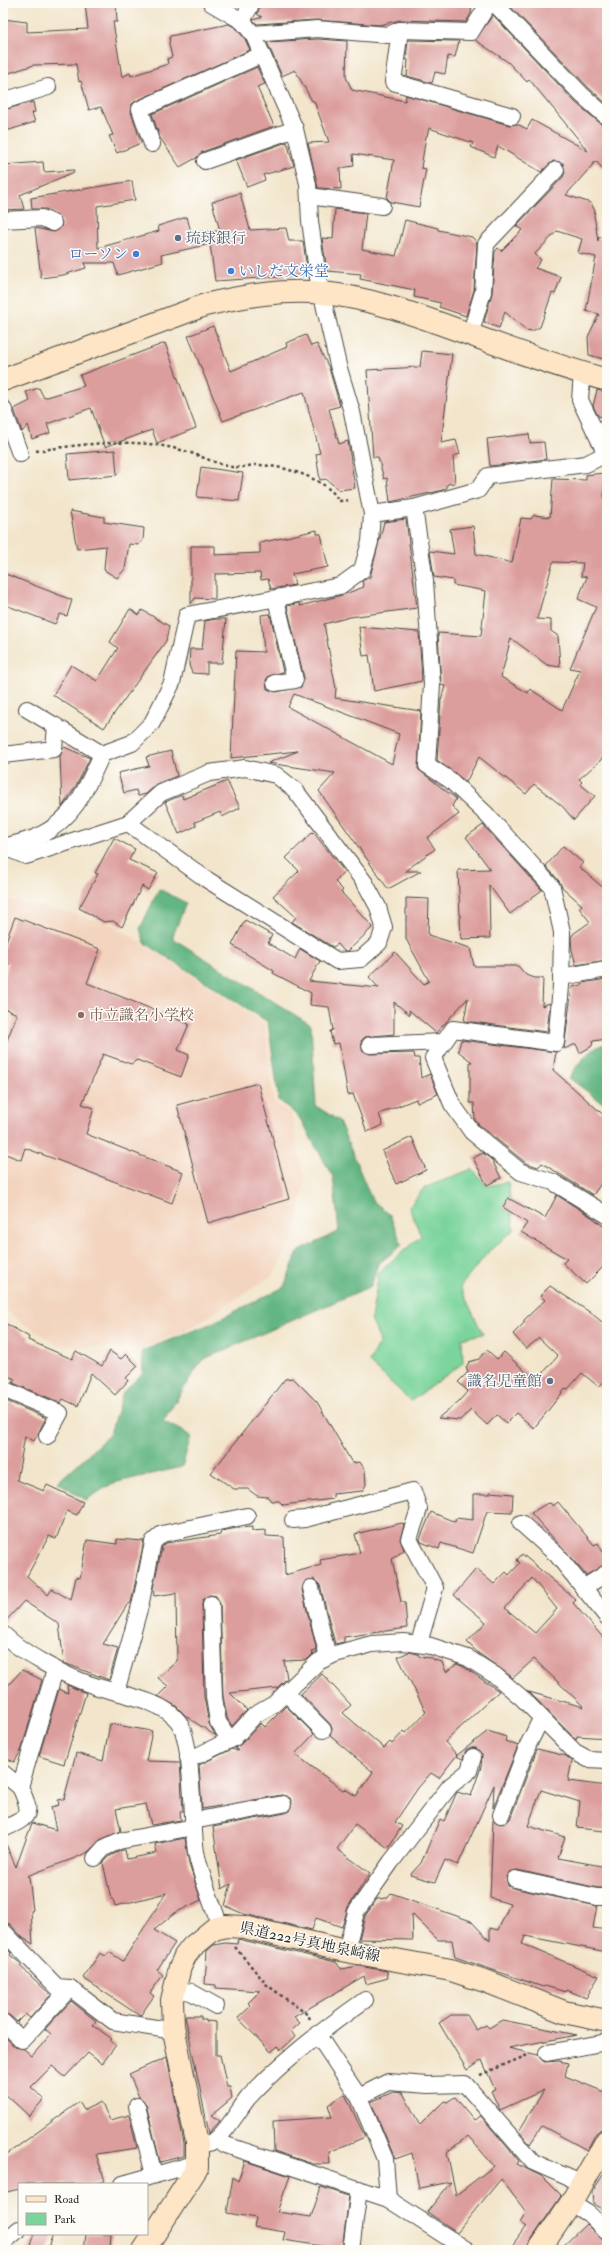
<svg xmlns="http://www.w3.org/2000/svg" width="610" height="2253" font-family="'IM FELL Double Pica','Noto Serif JP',serif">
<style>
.built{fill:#f3d4be}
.green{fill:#7ad49b;stroke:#528063}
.forest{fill:#63b683;stroke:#477057}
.building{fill:#dc9e9d;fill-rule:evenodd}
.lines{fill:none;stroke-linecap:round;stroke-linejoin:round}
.street-casing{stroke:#494743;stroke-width:18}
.secondary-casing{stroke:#494743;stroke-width:24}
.path{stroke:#494743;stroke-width:2.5;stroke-dasharray:3 3;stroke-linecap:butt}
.street{stroke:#fff;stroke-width:16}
.secondary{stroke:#fde5c5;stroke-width:22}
.service-dot{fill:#5c6f8a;stroke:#fdfcf7;stroke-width:1.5}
.shop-dot{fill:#3f7fe0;stroke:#fdfcf7;stroke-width:1.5}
.education-dot{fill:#8d6e63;stroke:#fdfcf7;stroke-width:1.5}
.labels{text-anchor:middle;stroke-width:3;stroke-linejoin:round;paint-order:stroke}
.service-label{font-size:15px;fill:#4e5e75;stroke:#fdfcf7;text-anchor:start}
.shop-label{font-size:15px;fill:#366cbe;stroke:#fdfcf7;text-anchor:end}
.education-label{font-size:15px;fill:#785e54;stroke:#fdfcf7;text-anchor:start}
.street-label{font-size:15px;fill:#2b2b2b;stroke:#fdfcf7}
</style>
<rect width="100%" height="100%" fill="#fdfcf7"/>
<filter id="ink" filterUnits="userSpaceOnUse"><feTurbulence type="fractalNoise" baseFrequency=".025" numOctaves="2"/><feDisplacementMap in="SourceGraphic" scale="8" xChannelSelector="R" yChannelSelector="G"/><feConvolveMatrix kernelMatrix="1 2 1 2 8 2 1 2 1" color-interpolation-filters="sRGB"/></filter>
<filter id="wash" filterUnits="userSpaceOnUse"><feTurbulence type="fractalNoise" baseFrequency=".012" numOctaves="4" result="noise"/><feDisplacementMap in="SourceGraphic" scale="16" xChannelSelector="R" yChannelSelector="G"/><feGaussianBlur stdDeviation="0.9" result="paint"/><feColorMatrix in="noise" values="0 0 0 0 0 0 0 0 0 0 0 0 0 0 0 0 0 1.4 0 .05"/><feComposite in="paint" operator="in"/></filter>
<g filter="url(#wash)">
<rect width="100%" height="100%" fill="#f2e5cb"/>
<path class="built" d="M3 899 66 912 114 925 265 1024 273 1100 292 1115 305 1181 301 1208 291 1243 273 1275 189 1329 141 1348 58 1346 3 1309Z"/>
<path class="green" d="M472 1169 487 1186 508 1182 514 1230 489 1251 460 1287 483 1334 462 1338 463 1363 411 1401 369 1362 380 1341 371 1319 379 1272 421 1236 409 1207 424 1188Z"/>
<g class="forest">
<path d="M159 889 186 903 172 938 311 1025 316 1106 339 1121 372 1200 390 1215 402 1245 378 1264 371 1286 202 1360 163 1421 191 1436 182 1467 113 1483 86 1500 58 1482 110 1434 123 1392 143 1373 142 1351 210 1324 284 1287 298 1252 339 1231 333 1177 299 1117 279 1100 268 1022 145 943 140 929Z"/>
<path d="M607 1043V1106L569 1078C577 1064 591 1047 607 1043Z"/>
</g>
<g id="blocks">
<g class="building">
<path d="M85 3H116L117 22H113L122 77 130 73 131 76 168 64 167 59 172 57 169 44 170 36 229 24 236 28 245 39 250 50 136 101 132 104 131 112 141 143 117 153 109 136 113 135 101 107 89 110 81 81 79 82 76 64 34 65 3 75V19L27 22V32L88 29Z"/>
<path d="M261 3H472L471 13 466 22 400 20 379 25 316 20 257 24 253 20 262 17 257 14Z"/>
<path d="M507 3H607V104L589 88Z"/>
<path d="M493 15 575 102 607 129V174L596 161 566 195 591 203 595 211 594 215 598 241 599 237 607 238V360L589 355 588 337 599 314 586 311 596 257 578 253 582 239 557 231 535 254 541 260 535 268 561 277 555 294 552 293 540 327 532 331 526 330 505 312 499 328 484 322 492 293 495 252 498 248 501 251 522 230 516 226 563 177 565 172 563 163 553 161 541 172 498 146 494 157 471 147 473 143 429 128 427 136H426L421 168 426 169 419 207 391 202 387 198 394 160 353 154 354 166 340 168 341 189 318 188 308 143 329 142 314 101H312L295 70 282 76 267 42 317 39 347 41 346 77 352 90 405 101 406 95 509 125 517 124 527 129 532 120 588 151 529 79 527 82 508 62 475 40Z"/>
<path d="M408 40 459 41 455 57 448 56 445 74 435 72 432 83 407 76 408 60 406 59Z"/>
<path d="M257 67 265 84 257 87 274 126 202 152 196 158 180 167 160 138 152 114Z"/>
<path d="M33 102 35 112 32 113 35 122 3 132V110Z"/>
<path d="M287 142 294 166 263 175 265 180 247 187 236 160Z"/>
<path d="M43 162 44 172 74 170V172L20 195 24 209 3 210V165Z"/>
<path d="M132 181 135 200 97 206 98 248 159 231 158 226 187 217 191 232 220 231 212 202 240 193 250 230 286 228 289 241H303L308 275 215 281 210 244 161 255 163 262 118 275 114 263H84L86 268 63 275 41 278 35 228 54 232 61 227 62 222 57 215 46 209H32L31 198Z"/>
<path d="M335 209 366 213 362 249 396 256 405 220 438 228V230L472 237 477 243 474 290 466 316 439 307 441 303 414 297 415 290 360 279 361 274 327 271 322 238 333 239Z"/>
<path d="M213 326 231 371 287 347 286 343 306 335 311 346 317 344 329 368 340 406 329 409 339 444 348 441 355 488 339 490 326 479 320 480 316 454 320 453 304 392 223 421 188 336Z"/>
<path d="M165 343 196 428 157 443 152 430 105 447 91 408 47 424 50 433 32 439 28 425 22 432 14 409 30 401 26 392 39 388 44 398 84 386 80 375Z"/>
<path d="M422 351 452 354 441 443 456 440 460 454 453 456 455 483 447 484V488L439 491 390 502 387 478 384 479 378 457H373L367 370 420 367Z"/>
<path d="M597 390 607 392V418L598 416 593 406Z"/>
<path d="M529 434 530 443 544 442 546 459 490 466 487 439Z"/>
<path d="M115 450 117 475 69 480 67 454Z"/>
<path d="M201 467 243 473 239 501 197 497Z"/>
<path d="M604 473 605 556H607V749L600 761 579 779 582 782 580 784 595 796 574 820 562 806 534 784 526 794 479 757 466 782 437 760 441 700 445 686 441 685 438 633 481 636 486 591 453 585V580L434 577 430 551 454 554 450 529 473 526 476 554 512 563 521 518 531 519 534 515 550 517 553 479 586 480V475ZM553 562 583 563 581 576 587 577 578 599 596 607 570 668 580 670 562 710 530 689 528 693 501 677 511 638 547 665 560 667 558 636 551 631V620L537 619Z"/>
<path d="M70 511 104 517V522L144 528 143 540 139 545 129 544 125 569 117 578 104 570 106 546 77 549Z"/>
<path d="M406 519 417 608 350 617 324 624 336 689 335 698 421 711 418 769 456 799 452 806 459 814 427 838 435 849 405 871H421L388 889 319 791 335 773 268 763 298 751 231 758 236 651 264 652 261 615 270 614 283 672 269 676 266 680 267 689 276 692 301 687 304 678 287 606 299 603 300 606 342 595 364 587 362 581 370 577 384 522ZM294 694 399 734 392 764 288 707Z"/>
<path d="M317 530V534H321L328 567 292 574 295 585 271 589 268 579 261 580 260 573 215 574V599L195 598 191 604V546H215V555L260 553V543Z"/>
<path d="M3 573 72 600 67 616 60 614 55 624 3 604Z"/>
<path d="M130 609 139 615 142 610 169 626 166 641 104 728 53 695 71 665 97 681 118 648 110 642Z"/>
<path d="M216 619H226L222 663H207V674L192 673 189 665 190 649H202L205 621Z"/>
<path d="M359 627 419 632 422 681 374 691 369 655 363 656Z"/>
<path d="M64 747 90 758 76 786 62 807 60 756Z"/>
<path d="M171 751 177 776 157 784 146 794 138 796 136 790 124 793 118 773 149 766 146 757Z"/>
<path d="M227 781 240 808 222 817 220 812 195 822 196 826 179 834 165 802 182 795 183 799Z"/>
<path d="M483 825 542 890 510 914 489 885 490 938 461 939 458 870 490 869 466 837Z"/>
<path d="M313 832 344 871 335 882 343 890 341 892 373 927 348 951H344L338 944 333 947 292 922 296 917 273 896 299 871 286 858Z"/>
<path d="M114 838 135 849 129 860 158 873 148 890 142 886 122 927 113 921 104 922 79 908 98 874 95 873Z"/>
<path d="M563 846 583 863 579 867 607 891V960L576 965 572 950 571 938 573 934 590 922 579 908 582 905 562 887 559 881 546 866Z"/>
<path d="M406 898 429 899 428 935 470 948 474 966H518L526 975 535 978H543L542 1006 550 1003 547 1032 464 1021 468 998 436 1033 409 1010 410 1015 394 1002V1034L365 1037 361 1041 362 1050 370 1054 414 1053 415 1058H419L421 1078 430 1074 438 1094 417 1103 416 1099 379 1114 383 1125 367 1132 353 1094 348 1095 339 1043 333 1044 330 1031 333 1030 329 1007 310 1005 311 993 273 973 274 971 232 945 245 920 272 935 268 943 295 959 300 949 320 961 309 981 379 988 369 977 395 952 424 984 429 981 406 939Z"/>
<path d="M15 917 100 949 87 983 189 1024 178 1050 189 1055 181 1077 137 1060 131 1064 103 1054 82 1104 94 1108 86 1134 183 1172 172 1203 25 1148 21 1160 3 1153V1051L17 1014 3 1008V980L9 963 3 960V949Z"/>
<path d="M607 979V1039L593 1041 592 1046 580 1053 576 1044 564 1049 572 987 582 985V983Z"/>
<path d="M461 1040 556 1052 553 1070 607 1118V1175L593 1195 542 1163 538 1167 526 1163 479 1125 475 1120 474 1103H470V1062H472L458 1051Z"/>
<path d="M258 1083 289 1199 208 1223 177 1105Z"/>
<path d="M412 1137 426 1170 396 1184 382 1151Z"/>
<path d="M483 1153 492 1160 501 1178 487 1185 473 1158Z"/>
<path d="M557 1195 593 1218 607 1229V1263L586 1284 563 1263 567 1259 521 1232 527 1223 503 1207 508 1198 545 1218Z"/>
<path d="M550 1286 591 1313 607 1326V1378L599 1387 582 1373 568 1389 566 1388 534 1428 516 1413 506 1423 497 1415 487 1425 471 1410 460 1420 438 1418 458 1402 468 1391 458 1382 468 1372 466 1368 469 1362 479 1359 487 1350 497 1359 504 1352 536 1381 558 1356 539 1338 526 1349 513 1334 524 1323V1320L545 1300 540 1296Z"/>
<path d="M3 1322 29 1337 28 1340 72 1359 76 1351 102 1366 110 1351 121 1359 126 1354 138 1366 126 1378 128 1381 115 1395 91 1373 78 1406 63 1399 61 1403 13 1383 15 1379 3 1374Z"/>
<path d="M293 1378 317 1402 352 1463 360 1462 365 1470 366 1485 362 1491 333 1494V1499L283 1505 279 1501H271L268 1497 257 1496 248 1489H234L211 1473 285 1379Z"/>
<path d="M4 1400 46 1418 34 1441 25 1436 17 1480 44 1491 47 1485 83 1502 77 1515 67 1511 56 1539 49 1536 27 1576 48 1595 52 1589 71 1600 76 1577 80 1578 87 1540 117 1544V1539L144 1541 131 1603 127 1605 103 1644 118 1648 109 1680 64 1663 59 1624 24 1601 3 1624Z"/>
<path d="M490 1492 513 1494 512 1512 487 1511 473 1553 441 1543 439 1549 421 1542 420 1539 431 1512 455 1522 456 1518 473 1520V1494H490Z"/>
<path d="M558 1502 594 1545 598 1543 607 1560V1564L586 1575 531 1513 546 1504 550 1503 553 1506Z"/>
<path d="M402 1523 404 1525 400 1539 404 1550 392 1559 401 1602H405L407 1628 344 1637V1642L335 1644 320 1585 314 1579 305 1581 302 1590 317 1651 312 1652 313 1654 307 1660 284 1661 287 1678 277 1688 230 1693 247 1710 232 1726 227 1718 223 1696 220 1604 216 1596 210 1595 203 1599 202 1604 204 1697 209 1724 216 1736 187 1717 176 1706 158 1696 168 1686 158 1678 177 1661 176 1593 154 1596 153 1588 162 1547 166 1543 220 1535 221 1531 237 1528 252 1527V1531L266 1530V1536L284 1537 285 1575 321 1565 320 1560 360 1553 355 1534Z"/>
<path d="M522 1554 576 1600 573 1603 607 1642V1738L577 1736 576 1740 529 1692 584 1707 534 1659 513 1678 477 1652 467 1642 486 1622 454 1595 476 1569 494 1584 506 1572 509 1575 520 1563 517 1560ZM532 1578 557 1609 535 1633 505 1608Z"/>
<path d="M409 1652 418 1654 420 1657 432 1658 434 1660 442 1662 446 1672 457 1664 464 1667 499 1691 445 1742 457 1755 439 1778 431 1773 418 1788 395 1822 402 1826 388 1848 355 1824 337 1849 370 1873 348 1907 342 1927 316 1918 312 1930 244 1914 225 1906 231 1884 222 1889 213 1827 285 1813 289 1811 292 1803 290 1798 282 1795 202 1809 199 1765 232 1749 238 1751 235 1748 241 1744 261 1723 265 1727 286 1706 314 1734 295 1754 344 1791 345 1789 356 1796 373 1772 330 1736 332 1728 330 1724 301 1694 322 1674 351 1705 343 1713 384 1748 390 1742 392 1744 404 1731 406 1733 426 1712 398 1657Z"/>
<path d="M22 1670 42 1680 21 1751 14 1762 3 1757V1691Z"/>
<path d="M67 1685 86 1693 64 1764 39 1756 59 1689 68 1693Z"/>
<path d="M110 1724 152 1731 146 1761 180 1762 183 1812H180L181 1820 151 1825 146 1804 116 1809 121 1831 100 1840 88 1852 75 1858 27 1876 29 1877 33 1910 31 1911 33 1944 23 1938 10 1924 3 1922V1838L16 1867 32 1823 56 1830 51 1807 59 1805 58 1800 64 1799 76 1753 103 1761Z"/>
<path d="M488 1731 506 1737 505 1741 518 1746 493 1808 494 1785 458 1865 445 1860 435 1882 410 1875 421 1863 440 1819 444 1821 457 1792 471 1796 481 1767 482 1754 476 1748H471L466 1750 463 1759 456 1756Z"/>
<path d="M537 1749 566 1756 572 1761 568 1781 607 1786 604 1831 577 1828 580 1802 541 1790 528 1826 565 1837 558 1858 607 1867V1888H598L517 1870 508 1872 506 1877 508 1886 513 1888 597 1906 593 1928 607 1930V1952L525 1936 522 1944 599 1976 586 1998 567 1990 566 1992 545 1986 543 1987 455 1957 452 1940H438L412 1914 413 1940 359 1939 365 1916 377 1899 387 1898 391 1893 471 1921 490 1941V1928L498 1930 510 1904 490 1898 493 1820 502 1824 510 1819Z"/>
<path d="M185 1838 189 1864 201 1900 175 1913 154 1930 175 1943 157 1970 163 1975 150 1993 154 1996 140 2016 83 1978 100 1953 106 1956 109 1952 123 1961 166 1893 115 1906 113 1899H111L103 1863 110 1856 122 1850H125L127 1859 157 1853 155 1844Z"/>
<path d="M238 1939 336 1962 341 1969 359 1966 387 1971 388 1978 366 1984 364 1976 294 2017 300 2023 291 2031 295 2037 281 2050 277 2047 271 2052 238 2018 251 2006 248 2003 260 1991 216 1988V1985L205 1984 207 1951 214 1945 225 1943 237 1944Z"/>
<path d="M3 1945 11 1953 10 1955 21 1964 20 1966 51 1995 30 2018 25 2014 17 2022 9 2015 3 2013Z"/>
<path d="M71 2001 96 2021 93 2025 112 2039 110 2041 116 2045 102 2064 88 2053 65 2077 52 2066 31 2087 44 2099 29 2116 3 2092V2035L15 2047 24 2049 32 2056 51 2034 45 2029Z"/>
<path d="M451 2015H467L476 2030 486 2025 489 2028 502 2020 577 2035 508 2048 538 2055 544 2062 559 2061 568 2063 565 2076 607 2093V2128L601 2129 596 2133 587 2150 542 2126 530 2144 519 2131 544 2090 500 2110 491 2091 495 2090 482 2060 467 2070 439 2023Z"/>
<path d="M185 2016H201V2019H206V2021L216 2022V2055H220L227 2087H230L232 2098 212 2115 220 2121 209 2133Z"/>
<path d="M167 2057 184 2144V2156L160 2162 146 2104 139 2097 129 2074Z"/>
<path d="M393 2092 403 2093 420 2125 444 2101 447 2102 455 2097 474 2120 481 2116 519 2161 517 2164 541 2176 561 2196 529 2243 527 2250H509L526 2226 520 2222 526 2212 501 2179 457 2232 427 2212 451 2182 419 2188 412 2153 395 2159 371 2102ZM468 2136 494 2166 456 2195 447 2152Z"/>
<path d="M345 2094 365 2137 329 2152 330 2164H313L274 2151 273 2121 332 2117 328 2105Z"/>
<path d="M79 2102 84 2110 101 2102 110 2120 129 2115 137 2148 96 2154 105 2181 95 2184H19V2189L3 2193V2157Z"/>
<path d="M245 2161 290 2176 277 2212 311 2217 321 2187 349 2196 342 2249 283 2240 285 2232 254 2227 256 2218 227 2213 233 2177 238 2181Z"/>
<path d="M607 2169V2212L593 2204 592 2192Z"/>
<path d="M586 2224 607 2244V2250H559Z"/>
<path d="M34 2234H53L47 2250H28Z"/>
<path d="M86 2234H111L110 2250H84Z"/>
</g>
</g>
</g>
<g filter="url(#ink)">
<use href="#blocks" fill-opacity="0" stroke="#494743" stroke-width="1"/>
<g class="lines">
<g class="street-casing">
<g id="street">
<path d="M494 3 582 95 607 117"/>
<path d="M242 21 252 3"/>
<path d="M400 30 393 82 512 116"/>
<path d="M253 34 317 29 388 35 400 30 471 32 489 3"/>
<path d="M3 101 48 87"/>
<path d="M152 144 140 109 261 55"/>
<path d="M205 161 295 129"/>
<path d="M309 196 382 206"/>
<path d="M3 220 42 218 53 223"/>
<path d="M470 335 483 292 486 244 556 170"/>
<path d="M3 408 20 454"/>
<path d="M414 508 425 581 432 684 427 765 450 780 486 814 552 887 562 932 561 986 556 1043 453 1029 433 1058 452 1104 472 1132 521 1172 553 1182 607 1215"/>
<path d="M372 514 414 508 478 490 488 476 586 464 606 454 580 400 582 373"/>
<path d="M275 683 295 680 276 599"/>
<path d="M27 709 102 754"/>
<path d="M3 755 54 749 56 726"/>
<path d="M3 847C15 844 28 841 39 836 75 818 86 789 102 754L132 743 152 723 172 683 187 615 340 586 362 570 370 542 372 514 352 412 338 365 318 278 310 221 308 184 295 129 253 34 242 21 211 3"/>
<path d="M4 847 26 856 128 823 161 793 209 773 245 768 276 775 295 790 365 883 378 907 384 927 379 943 361 959 337 961 206 879 128 823"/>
<path d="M561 977 607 969"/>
<path d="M370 1045 443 1042"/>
<path d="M3 1389 60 1413 47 1436"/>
<path d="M293 1520 305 1519 413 1491 419 1509 409 1539 435 1588 419 1643"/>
<path d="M521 1523 557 1555 607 1617"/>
<path d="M311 1588 328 1657"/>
<path d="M583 1588 607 1573"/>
<path d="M211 1604 214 1697 218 1722 230 1740"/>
<path d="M3 1634C23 1654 65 1676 92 1685 117 1694 161 1699 178 1721 194 1742 191 1822 196 1852 201 1877 212 1902 220 1927"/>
<path d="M116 1692 141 1602 153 1542 162 1534 247 1516"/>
<path d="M286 1693 323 1730"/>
<path d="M188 1757 199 1755 234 1738 255 1715 274 1704 318 1662 335 1654 372 1644 404 1642 431 1646 468 1658 496 1676 522 1698 575 1752 588 1759 607 1760"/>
<path d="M3 1773 20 1787 55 1670"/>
<path d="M501 1815 528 1745 541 1719"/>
<path d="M193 1821 283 1804"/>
<path d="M3 1829C30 1817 33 1815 20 1787"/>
<path d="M95 1858 104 1848 119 1841 194 1827"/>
<path d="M515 1879 597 1897H607"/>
<path d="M3 1931 57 1987 70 1988 113 2021 174 2031"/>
<path d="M346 1951 356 1912 391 1862 450 1786 469 1771 473 1757"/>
<path d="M174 1989 191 1992 216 2006"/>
<path d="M3 2022 22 2040 70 1988"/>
<path d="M317 2034 359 2097 385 2159 388 2199"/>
<path d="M547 2053 607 2042"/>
<path d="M359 2097 388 2082 428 2085 465 2084 533 2162 583 2184"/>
<path d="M137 2106 154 2175"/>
<path d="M217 2139 226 2145 388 2199 467 2250"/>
<path d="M208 2143C221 2142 239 2109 248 2098 281 2062 325 2028 365 2000"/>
<path d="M123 2184 198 2163"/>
<path d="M571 2203 589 2214 607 2232"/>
<path d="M3 2243 19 2229"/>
<path d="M351 2250 359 2189"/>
</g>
</g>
<g class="secondary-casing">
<g id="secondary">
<path d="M3 380 205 305C243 296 283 289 323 293 372 298 419 316 466 333 512 350 559 367 607 380"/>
<path d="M144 2250 197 2168V2143L173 2026 172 2000 180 1967 185 1956 192 1947 214 1929 226 1926 244 1927 346 1951 451 1970 488 1982 564 2012 607 2021"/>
<path d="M539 2250 571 2203 607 2140"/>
</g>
</g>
<g class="path">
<path d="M36 451C83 444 134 437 181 450 198 454 215 464 232 467 240 469 249 465 256 465 282 465 327 478 339 501L351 500"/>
<path d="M235 1947 267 1985 308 2015 310 2019"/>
<path d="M480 2075 530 2054"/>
</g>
<use href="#street" class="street"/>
<use href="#secondary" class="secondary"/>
</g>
</g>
<g class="service-dot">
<circle cx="178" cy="238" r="4"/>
<circle cx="550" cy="1381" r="4"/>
</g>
<g class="shop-dot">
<circle cx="136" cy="254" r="4"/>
<circle cx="231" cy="271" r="4"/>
</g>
<circle class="education-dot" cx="81" cy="1015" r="4"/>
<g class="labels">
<g class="service-label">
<text x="186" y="243">琉球銀行</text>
<text x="542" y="1386" text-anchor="end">識名児童館</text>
</g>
<g class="shop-label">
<text x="128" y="259">ローソン</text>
<text x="239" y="276" text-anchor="start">いしだ文栄堂</text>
</g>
<g class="education-label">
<text x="89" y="1020">市立識名小学校</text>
</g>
<g class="street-label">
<text transform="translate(310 1942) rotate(12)" y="5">県道222号真地泉崎線</text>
</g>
</g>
<rect width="610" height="2253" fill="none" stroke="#fdfcf7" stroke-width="16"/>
<rect x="18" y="2183" width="130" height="52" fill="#fdfcf7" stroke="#a9a8a5"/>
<rect x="26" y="2196" width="20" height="6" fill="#fde5c5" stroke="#a9a8a5"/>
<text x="54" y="2203" font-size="12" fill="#2b2b2b">Road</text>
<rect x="26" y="2213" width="20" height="12" fill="#7ad49b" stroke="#a9a8a5"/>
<text x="54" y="2223" font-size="12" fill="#2b2b2b">Park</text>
</svg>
